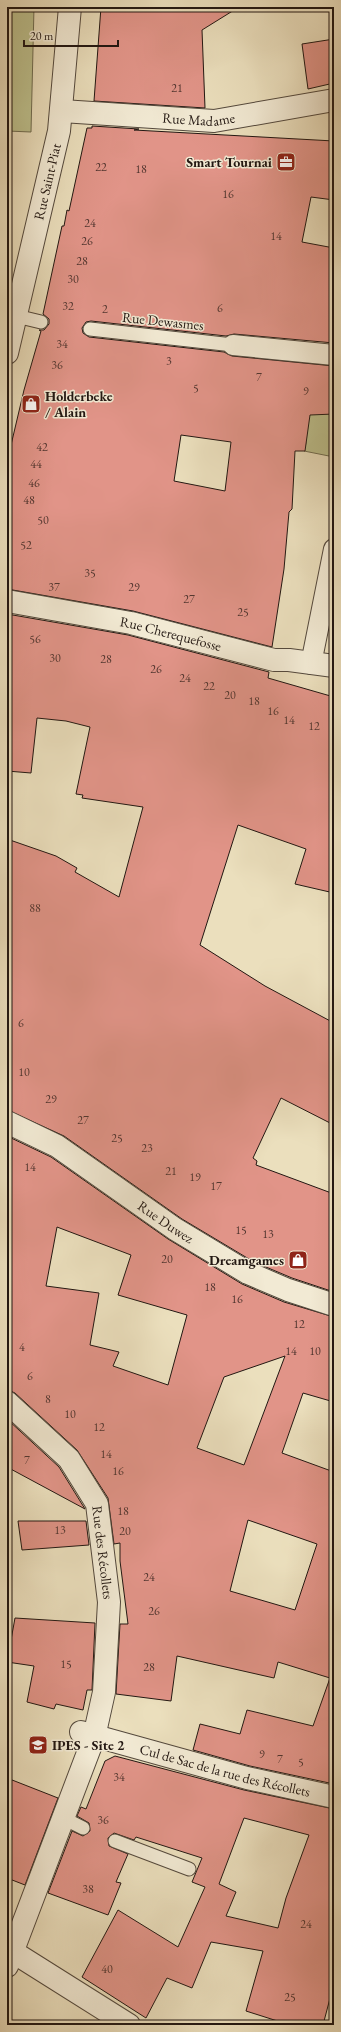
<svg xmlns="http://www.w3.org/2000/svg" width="341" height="2032" font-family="'EB Garamond',serif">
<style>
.green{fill:#bdc08d;stroke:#706c50}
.building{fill:#e19488;stroke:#221712;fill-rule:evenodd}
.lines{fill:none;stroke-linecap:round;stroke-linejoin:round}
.service-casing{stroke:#54493d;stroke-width:15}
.pedestrian-casing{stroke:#54493d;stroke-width:22}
.minor-casing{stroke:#54493d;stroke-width:24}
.tertiary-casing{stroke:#54493d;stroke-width:24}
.service{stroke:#f2ead4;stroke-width:13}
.pedestrian{stroke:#f2ead4;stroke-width:20}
.minor{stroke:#f2ead4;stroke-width:22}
.tertiary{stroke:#f2ead4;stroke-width:22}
.labels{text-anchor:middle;stroke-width:3;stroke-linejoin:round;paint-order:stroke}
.number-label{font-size:12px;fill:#523630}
.street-label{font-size:14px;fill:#221712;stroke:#f2ead4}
.poi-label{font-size:14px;font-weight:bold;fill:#221712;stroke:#f2ead4;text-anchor:end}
</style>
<rect width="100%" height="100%" fill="#ebdfbd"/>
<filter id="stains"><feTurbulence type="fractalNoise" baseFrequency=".005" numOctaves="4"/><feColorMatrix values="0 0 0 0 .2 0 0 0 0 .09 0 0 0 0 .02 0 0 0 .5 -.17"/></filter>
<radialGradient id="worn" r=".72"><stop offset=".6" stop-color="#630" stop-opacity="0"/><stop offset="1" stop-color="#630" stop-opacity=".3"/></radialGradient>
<g class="green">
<path d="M7 7H34L31 132 7 131Z"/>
<path d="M303 361 334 364V457L304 451 306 443Z"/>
</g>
<g class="building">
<path d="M101 7H239L202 30 205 108 94 101Z"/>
<path d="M334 39V83L308 89 302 44Z"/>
<path d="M92 126 139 129 134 130 334 141V200L311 197 302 242 334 248V343L234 334 226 336 91 321 86 322 82 328 83 333 89 337 224 352 232 356 334 366V414L310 415 305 451H295L292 509 289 512 284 569 272 647 133 611 7 589V462L24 390 41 331 39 330H44L49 324V319L43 314 62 226H64L67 210 69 211 87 128H92ZM181 435 231 442 225 491 174 481Z"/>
<path d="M7 614 128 635 269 672 268 678 334 697V893L295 884 306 849 238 825 200 945 265 986 334 1023V1125L281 1098 253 1158 257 1161 256 1165 334 1194V1292L292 1278 254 1262 182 1219 64 1136 7 1110V839L56 856 77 868 75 872 119 897 143 807 82 798 83 795 76 794 90 727 66 721 37 718 31 773 7 771Z"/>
<path d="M7 1136 51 1157 168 1239 242 1284 284 1302 334 1317V1402L303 1393 282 1453 334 1472V1784L250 1766 193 1750 200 1724 240 1734 247 1710 313 1726 330 1678 278 1662 274 1678 177 1656 171 1701 116 1694 120 1624H128L120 1561V1543L114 1544 108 1498 77 1450 15 1393 7 1390ZM57 1227 131 1255 118 1295 187 1315 168 1385 113 1366 119 1352 90 1345 99 1293 46 1286ZM285 1356 244 1465 197 1448 224 1377ZM248 1520 317 1544 295 1610 230 1591Z"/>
<path d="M7 1419 59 1467 85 1509 7 1467Z"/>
<path d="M18 1521H86L89 1545 22 1550Z"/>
<path d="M15 1618 95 1623 92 1690H87L83 1710 56 1704 54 1709 27 1702 34 1666 7 1662Z"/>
<path d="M115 1756 244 1790 334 1809V1983L323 2025H290L246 2011 263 1951 211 1942 192 1988 167 1978 146 2018 82 1977 118 1910 178 1947 205 1887 192 1882 202 1858 136 1837 134 1840 114 1833 108 1838 109 1846 128 1854 116 1882 121 1883 108 1915 48 1893 72 1831 83 1836 90 1831 89 1823 77 1816 81 1807 86 1809 105 1761ZM244 1818 309 1835 286 1898 278 1928 226 1916 236 1892 219 1884Z"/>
<path d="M7 1778 58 1798 25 1885 7 1878Z"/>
</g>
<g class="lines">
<g class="service-casing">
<g id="service">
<path d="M16 316 41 322"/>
<path d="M90 329 233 345"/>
<path d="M63 1818 83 1828"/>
<path d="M115 1841 189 1869"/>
</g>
</g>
<g class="pedestrian-casing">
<g id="pedestrian">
<path d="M233 345 334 355"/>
<path d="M311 664 334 549"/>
</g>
</g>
<g class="minor-casing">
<g id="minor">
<path id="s1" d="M62 111 214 121 334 100"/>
<path id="s2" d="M7 601 131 623 274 660H289L334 666"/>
<path id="s3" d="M7 1122 57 1146 175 1229 248 1273 288 1290 334 1305"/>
<path id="s4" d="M7 1402 69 1459 97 1504 109 1602 104 1692 94 1737 7 1966"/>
<path id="s5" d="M81 1732 247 1778 334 1797"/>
<path d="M7 1950 13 1952 129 2025"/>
</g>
</g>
<g class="tertiary-casing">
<g id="tertiary">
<path id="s6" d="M7 353 59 131 70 7"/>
</g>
</g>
<use href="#service" class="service"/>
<use href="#pedestrian" class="pedestrian"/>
<use href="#minor" class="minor"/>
<use href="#tertiary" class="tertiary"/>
</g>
<defs>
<g id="office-square" transform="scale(1)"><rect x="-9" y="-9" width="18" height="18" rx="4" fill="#8f2418" stroke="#f2ead4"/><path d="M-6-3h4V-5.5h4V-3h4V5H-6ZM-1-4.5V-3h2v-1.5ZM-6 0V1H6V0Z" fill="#fff"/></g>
<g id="shop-square" transform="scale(1)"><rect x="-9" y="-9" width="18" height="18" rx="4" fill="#8f2418" stroke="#f2ead4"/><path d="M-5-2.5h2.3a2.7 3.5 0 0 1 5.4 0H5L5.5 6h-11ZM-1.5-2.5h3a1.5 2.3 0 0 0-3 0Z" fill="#fff"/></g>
<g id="school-square" transform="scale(1)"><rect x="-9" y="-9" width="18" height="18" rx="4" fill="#8f2418" stroke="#f2ead4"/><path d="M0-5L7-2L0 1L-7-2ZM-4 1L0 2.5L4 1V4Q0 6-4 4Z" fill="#fff"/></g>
</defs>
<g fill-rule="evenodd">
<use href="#office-square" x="286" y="162"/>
<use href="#shop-square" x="31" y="404"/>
<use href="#shop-square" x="298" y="1260"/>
<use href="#school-square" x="38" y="1745"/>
</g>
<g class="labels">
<g class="number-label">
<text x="177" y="92">21</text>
<text x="101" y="171">22</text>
<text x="141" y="173">18</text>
<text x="228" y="198">16</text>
<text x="90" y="227">24</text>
<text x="276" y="240">14</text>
<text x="87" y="245">26</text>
<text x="82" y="265">28</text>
<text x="73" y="283">30</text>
<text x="68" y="310">32</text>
<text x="220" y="312">6</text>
<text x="105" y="313">2</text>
<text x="62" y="348">34</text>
<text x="169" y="365">3</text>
<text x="57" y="369">36</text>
<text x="259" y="381">7</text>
<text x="196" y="392">5</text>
<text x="306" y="395">9</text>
<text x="42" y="451">42</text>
<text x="36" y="468">44</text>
<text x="34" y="487">46</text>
<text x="29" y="504">48</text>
<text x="43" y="524">50</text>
<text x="26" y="549">52</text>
<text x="90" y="577">35</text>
<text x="54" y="591">37</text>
<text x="134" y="591">29</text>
<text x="189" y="603">27</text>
<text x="243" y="616">25</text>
<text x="35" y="643">56</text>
<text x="55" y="662">30</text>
<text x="106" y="663">28</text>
<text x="156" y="673">26</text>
<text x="185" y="682">24</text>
<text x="209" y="690">22</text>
<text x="230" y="699">20</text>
<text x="254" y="705">18</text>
<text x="273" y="715">16</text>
<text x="289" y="724">14</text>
<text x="314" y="730">12</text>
<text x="35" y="912">88</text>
<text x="21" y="1027">6</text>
<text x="24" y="1076">10</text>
<text x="51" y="1103">29</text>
<text x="83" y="1124">27</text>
<text x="117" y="1142">25</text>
<text x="147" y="1152">23</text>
<text x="30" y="1171">14</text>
<text x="171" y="1175">21</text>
<text x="195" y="1181">19</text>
<text x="216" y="1190">17</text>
<text x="241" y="1234">15</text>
<text x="268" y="1238">13</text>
<text x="167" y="1263">20</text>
<text x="210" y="1291">18</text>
<text x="237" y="1303">16</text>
<text x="299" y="1328">12</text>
<text x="22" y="1351">4</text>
<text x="291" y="1355">14</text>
<text x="315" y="1355">10</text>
<text x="30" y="1380">6</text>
<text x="48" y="1403">8</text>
<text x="70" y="1418">10</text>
<text x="99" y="1431">12</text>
<text x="106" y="1458">14</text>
<text x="27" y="1464">7</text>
<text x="118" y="1475">16</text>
<text x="123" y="1515">18</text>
<text x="60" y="1534">13</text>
<text x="125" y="1535">20</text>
<text x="149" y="1581">24</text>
<text x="154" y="1615">26</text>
<text x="66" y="1668">15</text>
<text x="149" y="1671">28</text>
<text x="262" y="1758">9</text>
<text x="280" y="1763">7</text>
<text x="301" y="1766">5</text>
<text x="119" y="1781">34</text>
<text x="103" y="1824">36</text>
<text x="88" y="1893">38</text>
<text x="306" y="1928">24</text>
<text x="107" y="1973">40</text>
<text x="290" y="2001">25</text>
</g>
<g class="street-label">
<text dy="5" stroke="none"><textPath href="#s1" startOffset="137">Rue Madame</textPath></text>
<text dy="5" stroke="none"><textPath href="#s6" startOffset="176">Rue Saint-Piat</textPath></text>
<text transform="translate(163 321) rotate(6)" y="5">Rue Dewasmes</text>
<text dy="5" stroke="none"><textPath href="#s2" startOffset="167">Rue Cherequefosse</textPath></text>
<text dy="5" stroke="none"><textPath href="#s3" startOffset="188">Rue Duwez</textPath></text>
<text dy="5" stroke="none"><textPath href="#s4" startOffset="186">Rue des Récollets</textPath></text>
<text dy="5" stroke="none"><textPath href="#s5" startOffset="149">Cul de Sac de la rue des Récollets</textPath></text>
</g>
<g class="poi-label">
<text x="272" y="167">Smart Tournai</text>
<text x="45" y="401" text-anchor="start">Holderbeke<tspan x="45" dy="16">/ Alain</tspan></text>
<text x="284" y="1265">Dreamgames</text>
<text x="52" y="1750" text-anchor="start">IPES - Site 2</text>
</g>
</g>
<rect width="341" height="2032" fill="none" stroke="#ebdfbd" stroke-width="24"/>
<rect x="8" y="8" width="325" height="2016" fill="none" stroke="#221712" stroke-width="2"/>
<rect x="12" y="12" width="317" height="2008" fill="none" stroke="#221712"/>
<path d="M24 40v6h94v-6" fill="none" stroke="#221712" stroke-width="2"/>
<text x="30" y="40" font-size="12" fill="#221712" stroke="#f2ead4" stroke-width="3" paint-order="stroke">20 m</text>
<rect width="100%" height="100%" filter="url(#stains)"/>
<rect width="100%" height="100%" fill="url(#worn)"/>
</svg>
